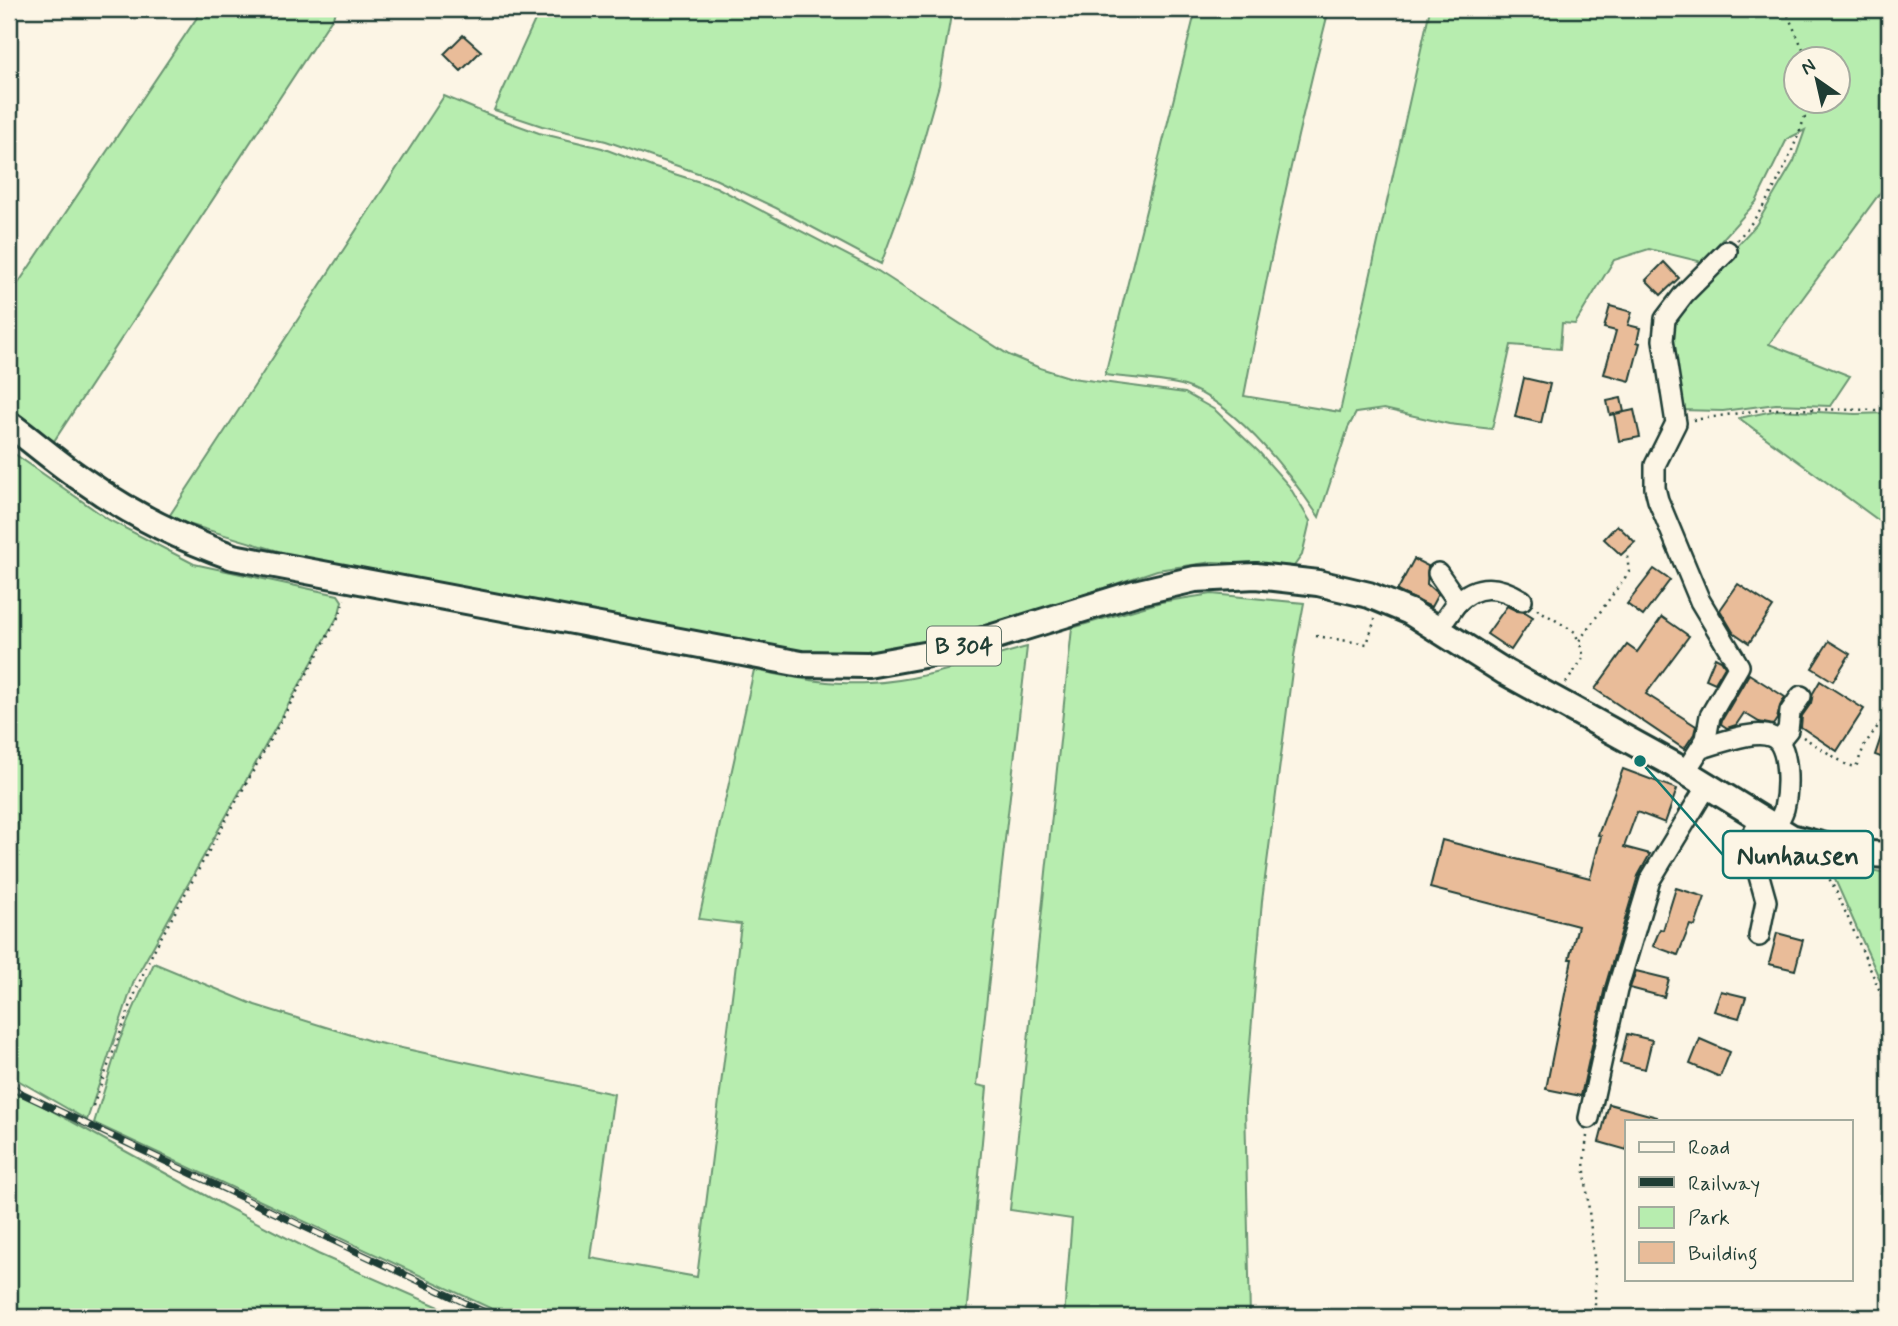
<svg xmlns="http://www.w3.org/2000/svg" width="1898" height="1326" font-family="Mynerve,sans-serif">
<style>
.green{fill:#b7edaf;stroke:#6b9572;stroke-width:2;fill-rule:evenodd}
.building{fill:#e9bc99;stroke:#1f3d34;stroke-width:2}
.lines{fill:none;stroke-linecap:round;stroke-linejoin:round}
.minor-casing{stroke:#1f3d34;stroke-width:24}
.major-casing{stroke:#1f3d34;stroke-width:30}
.path{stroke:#1f3d34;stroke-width:2.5;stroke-dasharray:2 5;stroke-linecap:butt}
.minor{stroke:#fcf5e5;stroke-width:19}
.major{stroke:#fcf5e5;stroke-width:24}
.rail-casing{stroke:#1f3d34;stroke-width:7}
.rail{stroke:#fcf5e5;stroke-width:4.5;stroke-dasharray:13;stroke-linecap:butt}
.labels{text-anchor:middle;stroke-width:5;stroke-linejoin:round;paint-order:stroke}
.shield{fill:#fcf5e5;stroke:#617469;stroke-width:2}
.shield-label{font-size:23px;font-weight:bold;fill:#1f3d34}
.leader{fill:none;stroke:#0f766e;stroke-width:2.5}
.callout-dot{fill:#0f766e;stroke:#fcf5e5;stroke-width:2.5}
.callout{fill:#fcf5e5;stroke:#0f766e;stroke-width:2.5}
.callout-label{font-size:26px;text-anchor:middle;font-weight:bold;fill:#1f3d34}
</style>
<rect width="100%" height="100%" fill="#fcf5e5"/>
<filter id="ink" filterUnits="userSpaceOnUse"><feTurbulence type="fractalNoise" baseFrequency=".0143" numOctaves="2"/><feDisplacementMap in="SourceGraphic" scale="14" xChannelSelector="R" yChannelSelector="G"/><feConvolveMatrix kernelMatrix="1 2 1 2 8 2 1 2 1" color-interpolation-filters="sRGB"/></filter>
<g filter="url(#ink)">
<g class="green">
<path d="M193 9H338L54 441 9 410V297L200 13Z"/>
<path d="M540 9H952L939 85 913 177 881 264 776 208 715 179 606 141 542 126 494 110Z"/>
<path d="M1196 9H1329C1296 137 1268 266 1244 396L1340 412 1430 9H1889V185L1888 182 1769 344 1850 376 1830 406 1776 404 1723 411 1679 410 1670 318 1756 225 1794 161 1805 130 1787 139 1756 202 1702 262 1649 249 1614 260 1575 324 1562 323 1560 349 1511 345 1492 429 1449 424 1384 409 1356 413 1348 428 1319 517C1289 473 1240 409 1190 388 1173 380 1125 378 1105 375ZM1797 60H1839V102H1797Z"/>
<path d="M444 96 492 116 539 133 602 148 652 167 716 187 878 271 1009 355 1040 368 1072 378 1185 393 1215 410 1259 452 1289 486 1310 521 1302 555 1294 566 1213 562 1157 570 947 641 902 652 827 656 348 572 168 518Z"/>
<path d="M1778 410 1856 414 1889 413V528L1739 418Z"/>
<path d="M9 450 109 520 194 564 338 595 342 601 339 614 134 981 87 1120 9 1075Z"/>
<path d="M1212 594 1304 603 1294 656 1262 901 1245 1104 1250 1317H1064L1072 1219 1010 1210 1072 628 1161 602Z"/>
<path d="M1027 647 977 1085 987 1087 966 1317H509L94 1123 120 1039 154 963 255 1005 374 1042 614 1094 591 1258 697 1277 741 924 699 919 754 670C792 677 829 685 868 683 922 681 975 661 1027 647Z"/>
<path d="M1828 864 1889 873V1000Z"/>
<path d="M9 1087 225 1206 318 1254 462 1317H9Z"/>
</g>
<g class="building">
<path d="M463 35 481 51 461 71 444 54Z"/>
<path d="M1664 262 1679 278 1661 295 1646 280Z"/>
<path d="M1610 306 1632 312 1628 325 1640 328 1637 342 1640 343 1630 381 1604 374 1616 331 1604 328Z"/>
<path d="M1524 378 1550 384 1541 423 1515 417Z"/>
<path d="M1621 398 1624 412 1615 414 1634 410 1640 437 1619 441 1614 414 1610 415 1607 401Z"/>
<path d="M1617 525 1635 542 1621 555 1604 539Z"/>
<path d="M1414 559 1428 566 1427 584 1438 594 1431 607 1397 591Z"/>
<path d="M1654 569 1670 580 1643 616 1627 604Z"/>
<path d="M1738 584 1773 607 1749 643 1733 632 1720 610Z"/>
<path d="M1507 606 1517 611 1525 612 1533 617 1511 650 1487 634Z"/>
<path d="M1662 617 1689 636 1646 694 1696 726 1694 734 1684 749 1595 689 1627 645 1637 652Z"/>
<path d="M1829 641 1850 654 1833 681 1812 668Z"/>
<path d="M1715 657 1721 660 1725 666 1715 683 1706 679Z"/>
<path d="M1749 674 1785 697 1780 706 1777 719 1773 725 1759 722 1744 713 1736 725 1727 728 1721 724 1722 720Z"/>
<path d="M1820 681 1864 709 1837 751 1801 727 1802 716 1811 703 1813 693Z"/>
<path d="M1887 719H1889V760L1875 755Z"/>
<path d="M1623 769 1677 789 1665 823 1637 812 1624 847 1650 854 1638 876 1605 987 1581 1096 1546 1089 1572 959H1569L1578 926 1430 888 1442 840 1590 878 1601 836 1598 835Z"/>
<path d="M1676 888 1705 897 1695 926 1690 925 1678 955 1653 946 1660 929 1663 930Z"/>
<path d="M1777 933 1803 940 1795 970 1769 964Z"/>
<path d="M1636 971 1669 979 1664 997 1630 988Z"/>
<path d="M1721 991 1746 997 1739 1018 1714 1011Z"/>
<path d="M1627 1034 1652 1040 1645 1069 1620 1063Z"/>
<path d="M1700 1039 1730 1052 1720 1077 1690 1064Z"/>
<path d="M1609 1104 1657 1117 1656 1121H1627V1150L1599 1142Z"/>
</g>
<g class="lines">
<g class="minor-casing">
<g id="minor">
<path d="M1438 573 1454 596 1456 604 1439 628"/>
<path d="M1456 604C1476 583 1498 585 1522 600"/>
<path d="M1779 741 1788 730 1790 712 1801 696"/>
<path d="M1702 748C1720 743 1755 729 1772 737 1791 744 1788 792 1784 809 1782 815 1778 822 1774 828"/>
<path d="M1685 772 1706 739 1710 716 1739 666 1700 601 1658 500 1655 488V465L1676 423 1663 340 1665 319 1684 294 1727 251"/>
<path d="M1759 936 1766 901 1749 840 1760 820"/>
<path d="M1589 1118 1617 990 1650 880 1707 786"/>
</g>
</g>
<g class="major-casing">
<path id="major" d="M9 424C34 442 57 463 83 480 129 513 179 538 233 557L801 664 868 665 951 650 1135 593 1195 579 1256 576 1318 583 1369 595 1410 612 1505 672 1674 765 1791 837 1852 853 1889 855"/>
</g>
<g class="path">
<path d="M1785 9 1808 60"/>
<path d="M1737 240C1774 200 1793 152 1810 102"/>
<path d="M1693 420 1767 409 1889 410"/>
<path d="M1537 609 1575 632 1578 640"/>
<path d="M1316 636 1367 644 1375 619"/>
<path d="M1566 683 1584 657 1579 641 1629 572 1627 556"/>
<path d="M1803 737 1847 765 1856 767 1865 744 1889 711"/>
<path d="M1823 867 1838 895 1889 1012"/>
<path d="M93 1106 139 983 153 952 340 614 344 599"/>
<path d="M1587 1136 1584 1162 1595 1269V1317"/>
</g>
<use href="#minor" class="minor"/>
<use href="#major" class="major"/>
<g class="rail-casing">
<path id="rail" d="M9 1084 19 1092 495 1317"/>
</g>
<use href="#rail" class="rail"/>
</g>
</g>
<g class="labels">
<rect class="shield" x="927" y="626.5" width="74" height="39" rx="5"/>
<g class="shield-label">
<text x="964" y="654">B 304</text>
</g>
</g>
<path class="leader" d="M1640 761L1723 855"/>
<circle class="callout-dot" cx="1640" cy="761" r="7"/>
<rect class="callout" x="1723" y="831" width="150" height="47" rx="7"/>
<g class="callout-label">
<text x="1798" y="864">Nunhausen</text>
</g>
<rect width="1898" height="1326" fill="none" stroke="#fcf5e5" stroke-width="35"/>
<rect x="18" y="18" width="1863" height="1291" fill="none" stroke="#1f3d34" stroke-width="2.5" filter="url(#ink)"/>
<rect x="1625" y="1120" width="228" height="161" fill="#fcf5e5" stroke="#a4ab9e" stroke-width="2"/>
<rect x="1639" y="1142" width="35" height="10" fill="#fcf5e5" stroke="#a4ab9e" stroke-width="2"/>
<text x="1688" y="1154" font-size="21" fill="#1f3d34">Road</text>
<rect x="1639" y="1177" width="35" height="10" fill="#1f3d34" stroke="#a4ab9e" stroke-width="2"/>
<text x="1688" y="1190" font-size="21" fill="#1f3d34">Railway</text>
<rect x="1639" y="1207" width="35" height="21" fill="#b7edaf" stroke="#a4ab9e" stroke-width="2"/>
<text x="1688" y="1224" font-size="21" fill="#1f3d34">Park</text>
<rect x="1639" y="1242" width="35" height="21" fill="#e9bc99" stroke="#a4ab9e" stroke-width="2"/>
<text x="1688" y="1260" font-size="21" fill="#1f3d34">Building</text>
<g transform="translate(1817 80) rotate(326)"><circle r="33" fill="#fcf5e5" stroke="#a4ab9e" stroke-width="2"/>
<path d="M0-5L12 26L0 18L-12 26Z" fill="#1f3d34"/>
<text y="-10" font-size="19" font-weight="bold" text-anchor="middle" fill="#1f3d34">N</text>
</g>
</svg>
